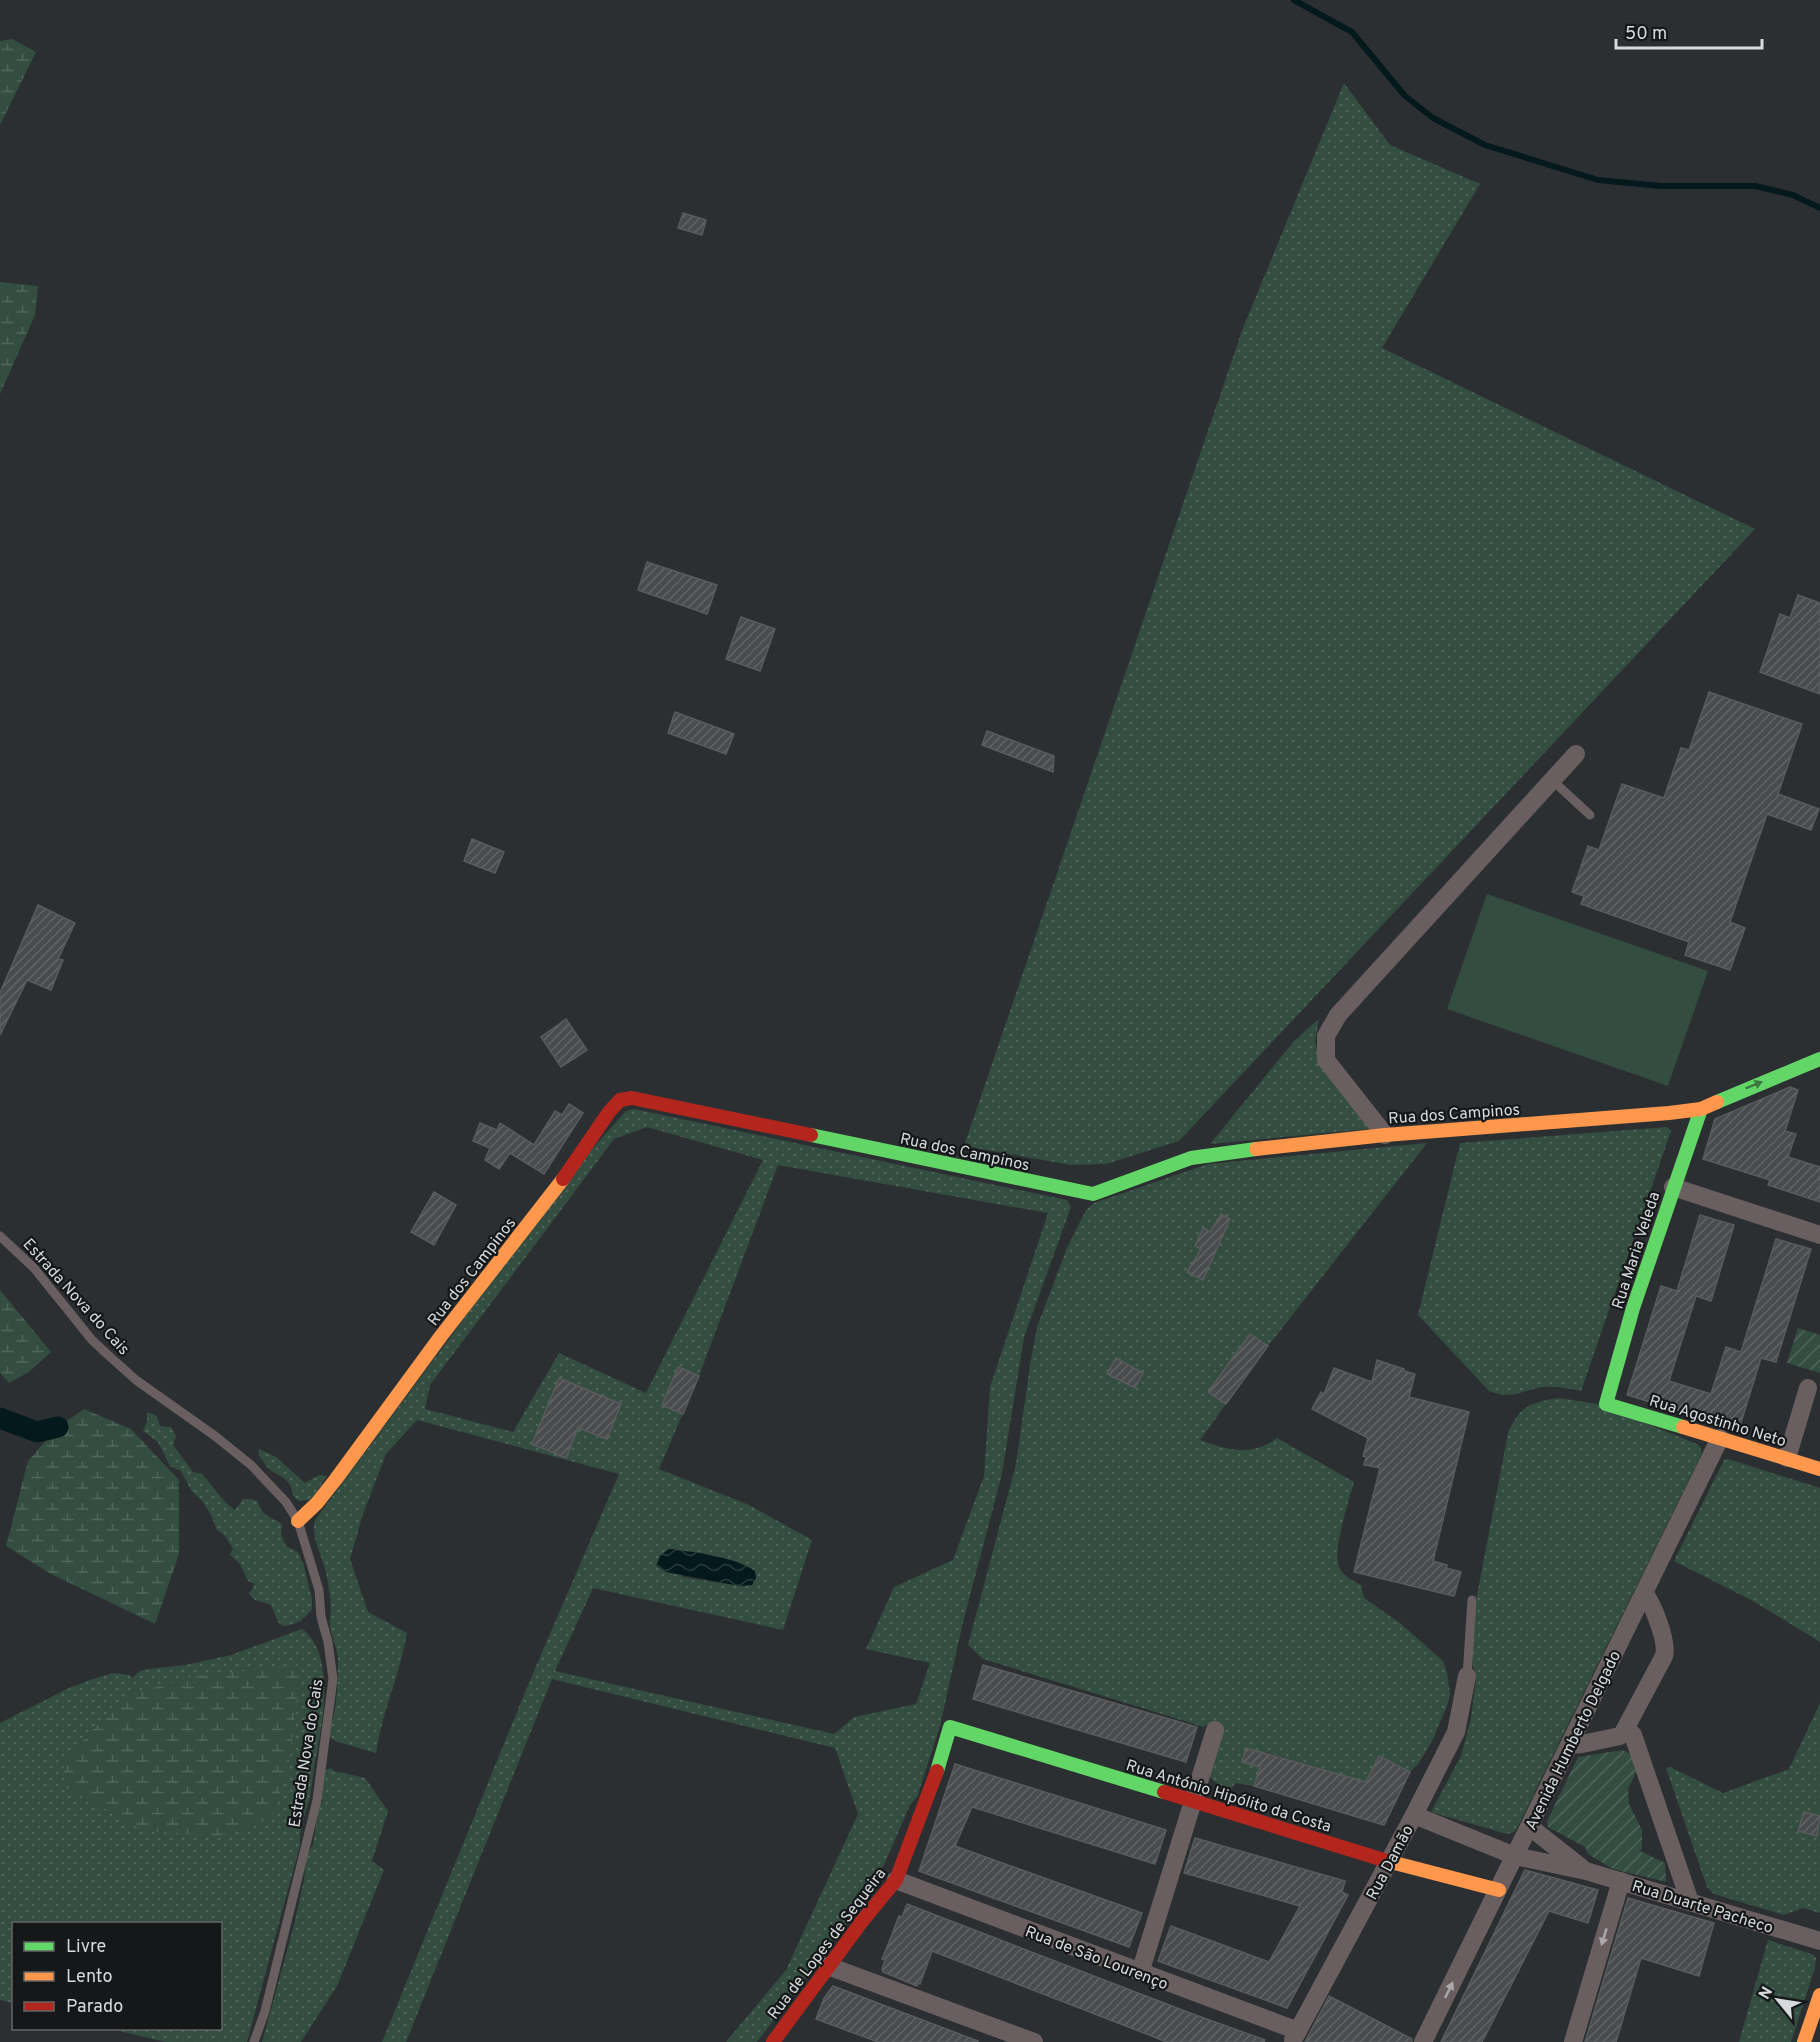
<svg xmlns="http://www.w3.org/2000/svg" width="1820" height="2042" font-family="Overpass,sans-serif">
<style>
.grass{fill:url(#grass-dots);fill-rule:evenodd}
.wetland{fill:url(#wetland-marsh)}
.park{fill:#334d41}
.garden{fill:url(#garden-furrows)}
.water{fill:url(#water-waves)}
.lines{fill:none;stroke-linecap:round;stroke-linejoin:round}
.stream{stroke:#04191b;stroke-width:6}
.canal{stroke:#04191b;stroke-width:21}
.building{fill:url(#building-hatch);stroke:#595b5c;stroke-width:1.5}
.lane{stroke:#6a5f60;stroke-width:9}
.street{stroke:#6a5f60;stroke-width:18}
.fast{stroke:#63d668;stroke-width:14}
.slow{stroke:#ff974d;stroke-width:14}
.jam{stroke:#b3261e;stroke-width:14}
.oneway{fill:#3c7640}
.oneway2{fill:#aba9aa}
.labels{text-anchor:middle;stroke-width:4.5;stroke-linejoin:round;paint-order:stroke}
.street-label{font-size:16px;fill:#d7dadc;stroke:#151718}
</style>
<defs>
<pattern id="grass-dots" width="8" height="8" patternUnits="userSpaceOnUse" patternTransform="scale(1.5)"><rect width="8" height="8" fill="#334d41"/><path d="M2 2h.1M6 6h.1" fill="none" stroke="#50665c" stroke-width="1.8" stroke-linecap="round"/></pattern>
<pattern id="wetland-marsh" width="20" height="14" patternUnits="userSpaceOnUse" patternTransform="scale(1.5)"><rect width="20" height="14" fill="#334d41"/><path d="M1 5h8M5 5V1M11 12h8M15 12V8" fill="none" stroke="#50665c"/></pattern>
<pattern id="garden-furrows" width="10" height="10" patternUnits="userSpaceOnUse" patternTransform="scale(1.5)"><rect width="10" height="10" fill="#334d41"/><path d="M-1 1l2-2M0 10L10 0M9 11l2-2" fill="none" stroke="#50665c"/></pattern>
<pattern id="water-waves" width="16" height="10" patternUnits="userSpaceOnUse" patternTransform="scale(1.5)"><rect width="16" height="10" fill="#04191b"/><path d="M0 5q4-4 8 0t8 0" fill="none" stroke="#283a3c"/></pattern>
<pattern id="building-hatch" width="6" height="6" patternUnits="userSpaceOnUse" patternTransform="scale(1.5)"><rect width="6" height="6" fill="#494b4c"/><path d="M-1 1l2-2M0 6l6-6M5 7l2-2" fill="none" stroke="#626465"/></pattern>
</defs>
<rect width="100%" height="100%" fill="#2c2f31"/>
<g class="grass">
<path d="M1344 83 1390 145 1480 184 1382 348 1755 529 1179 1141 1106 1164 1071 1165 964 1146 1243 328Z"/>
<path d="M1319 1019 1315 1041 1322 1067 1369 1129 1210 1144 1294 1041Z"/>
<path d="M634 1109 1067 1200 1071 1207 1024 1337 1002 1474 963 1622 940 1726 917 1797 910 1805 877 1881 866 1898 757 2042H726L786 1970 858 1814 835 1748 552 1679 406 2042H382L528 1685 619 1474 417 1420 386 1454 363 1514 350 1559 368 1612 407 1633C400 1674 382 1712 376 1753L335 1741 330 1737 328 1732C337 1717 338 1678 338 1660 338 1649 330 1635 330 1624 329 1619 331 1615 331 1610 331 1598 328 1581 325 1569 321 1553 311 1538 315 1520L576 1167 626 1111ZM647 1127 763 1160 646 1393 559 1353 513 1432 425 1409 430 1385 614 1139ZM778 1165 1048 1213 990 1387 984 1476 953 1560 894 1587 866 1649 930 1663 916 1704 854 1717 834 1734 555 1671 593 1588 783 1630 812 1540 749 1505 659 1469 699 1376ZM669 1549C695 1552 734 1557 755 1571L740 1586 683 1577Z"/>
<path d="M1667 1127 1671 1131 1581 1391C1568 1388 1555 1386 1542 1387 1519 1391 1513 1400 1489 1391L1418 1315 1460 1143Z"/>
<path d="M1427 1143 1268 1346 1200 1440C1227 1450 1253 1457 1277 1438L1354 1482C1349 1500 1332 1551 1339 1567 1343 1576 1353 1581 1361 1585L1364 1598 1400 1623 1443 1661 1447 1672 1450 1694 1447 1706 1433 1739 1419 1763 1410 1772 1379 1756 1366 1782 1265 1752 1254 1786 1236 1783 1231 1788 1218 1784 1208 1776 1213 1725H1206L1204 1727 983 1659 968 1645 1016 1464 1030 1365 1037 1327 1067 1248 1086 1210 1094 1203 1208 1164Z"/>
<path d="M1559 1398 1598 1404 1697 1444 1700 1447 1702 1453 1519 1824 1514 1832 1507 1834 1431 1812 1461 1756 1471 1718 1476 1679 1472 1659 1476 1601 1508 1433C1519 1406 1532 1402 1559 1398Z"/>
<path d="M147 1412 157 1416 160 1426 171 1427 176 1436 173 1445 193 1472 202 1474 226 1503 235 1510 243 1499C265 1499 254 1505 265 1514 270 1518 277 1520 282 1524L281 1535 286 1546 298 1552 304 1566 312 1599V1609C306 1618 295 1626 283 1626L278 1622 271 1605 255 1600 249 1594 255 1584 248 1581 240 1564 230 1555 233 1549 225 1536 217 1530 211 1515 202 1501 191 1490 181 1471 170 1466 158 1442 143 1431 147 1421Z"/>
<path d="M259 1449 276 1457 305 1483 319 1475 327 1476 311 1500 299 1501 293 1496C291 1475 278 1478 267 1467 264 1463 262 1458 258 1455Z"/>
<path d="M1728 1459 1820 1488V1642L1753 1601 1674 1561 1724 1460Z"/>
<path d="M302 1629C338 1655 321 1731 314 1768 312 1779 312 1790 309 1800 305 1814 299 1830 300 1845L247 2042H165L112 2029 220 2028V1924H14L13 2003 0 2000V1723L69 1688 90 1680 113 1673 129 1675 132 1678 140 1671 148 1669 185 1665 231 1655Z"/>
<path d="M1820 1703V1913L1803 1908 1784 1915 1714 1894 1707 1887 1666 1768 1670 1767 1723 1793 1789 1769Z"/>
<path d="M331 1768 334 1771 365 1778 388 1811 372 1861 384 1870 337 1986 301 2042H262L293 1929 304 1880 307 1853 313 1845 319 1805 323 1801 321 1798 325 1770Z"/>
<path d="M1768 1940 1814 1955 1816 1958 1815 1968 1791 2042H1739Z"/>
</g>
<g class="wetland">
<path d="M12 39 36 52 0 125V41Z"/>
<path d="M0 282 38 286 35 315 0 394Z"/>
<path d="M0 1290 51 1352 29 1372 9 1383 0 1373Z"/>
<path d="M84 1409 131 1429 179 1480V1554L155 1624 51 1574 6 1546 28 1461 58 1427Z"/>
<path d="M301 1665 289 1765 271 1819 218 1836 145 1831 66 1788 63 1761 124 1697 189 1677Z"/>
</g>
<path class="park" d="M1487 894 1708 971 1668 1086 1447 1009Z"/>
<g class="garden">
<path d="M1798 1328 1820 1335V1373L1787 1363Z"/>
<path d="M1622 1750 1633 1755 1637 1770 1628 1789 1629 1804 1642 1830V1849L1640 1851 1665 1863 1666 1882 1613 1869 1588 1854 1585 1847 1548 1827 1547 1821 1578 1757Z"/>
</g>
<path class="water" d="M669 1549C695 1552 734 1557 755 1571L756 1578 752 1585 740 1586 666 1572 656 1566 660 1556Z"/>
<g class="lines">
<path class="stream" d="M1294 0 1352 32 1405 96 1433 118 1485 145 1598 180 1661 186H1755L1793 195 1820 208"/>
<path class="canal" d="M0 1418 37 1432 58 1427"/>
</g>
<g class="building">
<path d="M683 213 706 220 702 235 678 228Z"/>
<path d="M647 562 717 585 707 614 638 590Z"/>
<path d="M1798 595 1820 603V694L1760 672 1780 614 1790 618Z"/>
<path d="M741 617 775 629 760 671 726 659Z"/>
<path d="M1709 692 1802 724 1778 794 1819 809 1811 830 1767 814 1730 922 1745 928 1730 970 1685 955 1689 942 1581 904 1584 896 1572 892 1588 846 1599 850 1622 784 1664 798 1681 748 1689 750Z"/>
<path d="M675 712 734 734 726 754 668 733Z"/>
<path d="M987 731 1054 756 1053 772 982 745Z"/>
<path d="M472 839 504 852 495 873 464 861Z"/>
<path d="M38 905 75 923 58 959 63 960 51 990 27 980 0 1035V993Z"/>
<path d="M566 1019 587 1050 561 1067 541 1037Z"/>
<path d="M1790 1087 1798 1090 1785 1131 1796 1134 1788 1157 1820 1167V1202L1768 1185 1770 1180 1703 1159 1715 1119Z"/>
<path d="M569 1104 583 1113 544 1174 510 1153 499 1169 485 1160 490 1148 473 1141 480 1123 497 1130 500 1123 534 1145 555 1111 562 1115Z"/>
<path d="M434 1192 456 1205 434 1245 411 1232Z"/>
<path d="M1221 1214 1230 1219 1203 1280 1187 1272 1201 1249 1195 1246 1203 1228 1210 1232Z"/>
<path d="M1700 1215 1734 1225 1711 1301 1696 1296 1669 1381 1711 1394 1726 1347 1741 1352 1776 1239 1811 1249 1776 1362 1761 1358 1739 1429 1627 1395 1661 1286 1677 1291Z"/>
<path d="M1250 1334 1268 1346 1226 1404 1208 1392Z"/>
<path d="M1116 1358 1143 1373 1135 1388 1107 1374Z"/>
<path d="M1377 1360 1404 1369V1371L1415 1374 1409 1397 1469 1412 1433 1561 1447 1565 1446 1568 1461 1572 1454 1596 1354 1572 1380 1468 1364 1465 1366 1457 1363 1456 1368 1438 1312 1409 1321 1392 1324 1394 1334 1368 1372 1382Z"/>
<path d="M678 1367 699 1376 683 1414 662 1405Z"/>
<path d="M559 1378 621 1404 607 1439 578 1428 566 1458 532 1444Z"/>
<path d="M983 1665 1197 1727 1186 1762 973 1699Z"/>
<path d="M1246 1748 1366 1782 1379 1756 1410 1772 1384 1825 1254 1786 1260 1767 1242 1762Z"/>
<path d="M955 1764 1166 1830 1155 1864 972 1807 955 1846 1142 1913 1129 1947 919 1871Z"/>
<path d="M1804 1812 1820 1816 1817 1836 1798 1831Z"/>
<path d="M1195 1838 1345 1881 1342 1892 1348 1895 1287 2008 1158 1961 1171 1926 1269 1962 1300 1906 1184 1873Z"/>
<path d="M1525 1870 1598 1890 1588 1923 1549 1911 1482 2042H1441Z"/>
<path d="M1628 1898 1714 1923 1704 1958 1699 1976 1641 1958 1616 2042H1585Z"/>
<path d="M907 1904 1190 2013 1265 2040 1264 2042H1167L932 1951 920 1984 918 1983 917 1986 883 1972 882 1969 885 1960 882 1959 889 1942 899 1916 902 1917Z"/>
<path d="M833 1986 978 2041V2042H878L816 2019 824 1998Z"/>
<path d="M1329 1996 1412 2039V2042H1305Z"/>
</g>
<g class="lines">
<g class="lane">
<path d="M1552 780 1590 815"/>
<path d="M0 1236 34 1268 92 1340 107 1354 136 1380 215 1436 251 1465 286 1502 298 1521 319 1590 321 1617 328 1642 333 1679 317 1800 265 2011 254 2042"/>
<path d="M1467 1676 1472 1600"/>
</g>
<g class="street">
<path d="M1385 1135 1326 1060V1036L1338 1015 1576 754"/>
<path d="M1673 1187 1820 1235"/>
<path d="M1787 1458 1808 1388"/>
<path d="M1626 1728 1633 1735 1690 1902"/>
<path d="M1570 1745 1582 1744 1620 1736 1623 1733 1664 1656C1668 1642 1653 1604 1644 1593"/>
<path d="M1414 1815 1515 1856 1586 1871 1820 1941"/>
<path d="M1530 1827 1582 1868"/>
<path d="M896 1880 1298 2031"/>
<path d="M828 1966 1034 2042"/>
<path d="M1140 1973 1215 1730"/>
<path d="M1293 2040 1414 1815 1456 1732 1467 1676"/>
<path d="M1423 2042 1720 1438"/>
<path d="M1573 2042 1621 1881"/>
</g>
<g class="fast">
<path d="M1717 1102 1820 1059"/>
<path d="M811 1135 1093 1194 1191 1158 1256 1149"/>
<path d="M1683 1427 1606 1404 1633 1308 1701 1109"/>
<path d="M937 1771 950 1727 1164 1792"/>
</g>
<g class="slow">
<path d="M1256 1149 1385 1135 1669 1113 1701 1109 1717 1102"/>
<path d="M1683 1427 1820 1469"/>
<path d="M298 1521 317 1503 336 1479 441 1336 563 1179"/>
<path d="M1387 1861 1499 1890"/>
<path d="M1804 2042 1820 1995"/>
</g>
<g class="jam">
<path d="M563 1179 609 1112 620 1100 632 1098 811 1135"/>
<path d="M1164 1792 1387 1861"/>
<path d="M773 2042 863 1920 896 1880 937 1771"/>
</g>
</g>
<defs><path id="oneway-solid" d="M-6-.8H1V-3.2L6.5 0L1 3.2V.8H-6Z" transform="scale(1.5)"/></defs>
<use class="oneway" href="#oneway-solid" transform="translate(1754 1085) rotate(-22)"/>
<g class="oneway2">
<use href="#oneway-solid" transform="translate(1604 1937) rotate(107)"/>
<use href="#oneway-solid" transform="translate(1449 1990) rotate(-64)"/>
</g>
<g class="labels">
<g class="street-label">
<text transform="translate(1454 1113) rotate(-4)" y="6">Rua dos Campinos</text>
<text transform="translate(965 1151) rotate(12)" y="6">Rua dos Campinos</text>
<text transform="translate(1635 1250) rotate(-72)" y="6">Rua Maria Veleda</text>
<text transform="translate(471 1271) rotate(-52)" y="6">Rua dos Campinos</text>
<text transform="translate(77 1296) rotate(48)" y="6">Estrada Nova do Cais</text>
<text transform="translate(1718 1420) rotate(17)" y="6">Rua Agostinho Neto</text>
<text transform="translate(1572 1740) rotate(-64)" y="6">Avenida Humberto Delgado</text>
<text transform="translate(305 1753) rotate(-81)" y="6">Estrada Nova do Cais</text>
<text transform="translate(1229 1795) rotate(17)" y="6">Rua António Hipólito da Costa</text>
<text transform="translate(1389 1862) rotate(-62)" y="6">Rua Damão</text>
<text transform="translate(1703 1906) rotate(17)" y="6">Rua Duarte Pacheco</text>
<text transform="translate(826 1943) rotate(-53)" y="6">Rua de Lopes de Sequeira</text>
<text transform="translate(1097 1957) rotate(21)" y="6">Rua de São Lourenço</text>
</g>
</g>
<rect x="12" y="1922" width="210" height="108" fill="#151718" stroke="#636566" stroke-width="1.5"/>
<rect x="24" y="1942" width="30" height="9" fill="#63d668" stroke="#636566" stroke-width="1.5"/>
<text x="66" y="1952" font-size="18" fill="#d7dadc">Livre</text>
<rect x="24" y="1972" width="30" height="9" fill="#ff974d" stroke="#636566" stroke-width="1.5"/>
<text x="66" y="1982" font-size="18" fill="#d7dadc">Lento</text>
<rect x="24" y="2002" width="30" height="9" fill="#b3261e" stroke="#636566" stroke-width="1.5"/>
<text x="66" y="2012" font-size="18" fill="#d7dadc">Parado</text>
<g transform="translate(1778 2000) rotate(300)" stroke="#151718" stroke-width="4.5" paint-order="stroke">
<path d="M0-4.5L10 22L0 15L-10 22Z" fill="#d7dadc"/>
<text y="-9" font-size="16" font-weight="bold" text-anchor="middle" fill="#d7dadc">N</text>
</g>
<path d="M1616 39v9h146v-9" fill="none" stroke="#d7dadc" stroke-width="3"/>
<text x="1625" y="39" font-size="18" fill="#d7dadc" stroke="#151718" stroke-width="4.5" paint-order="stroke">50 m</text>
</svg>
